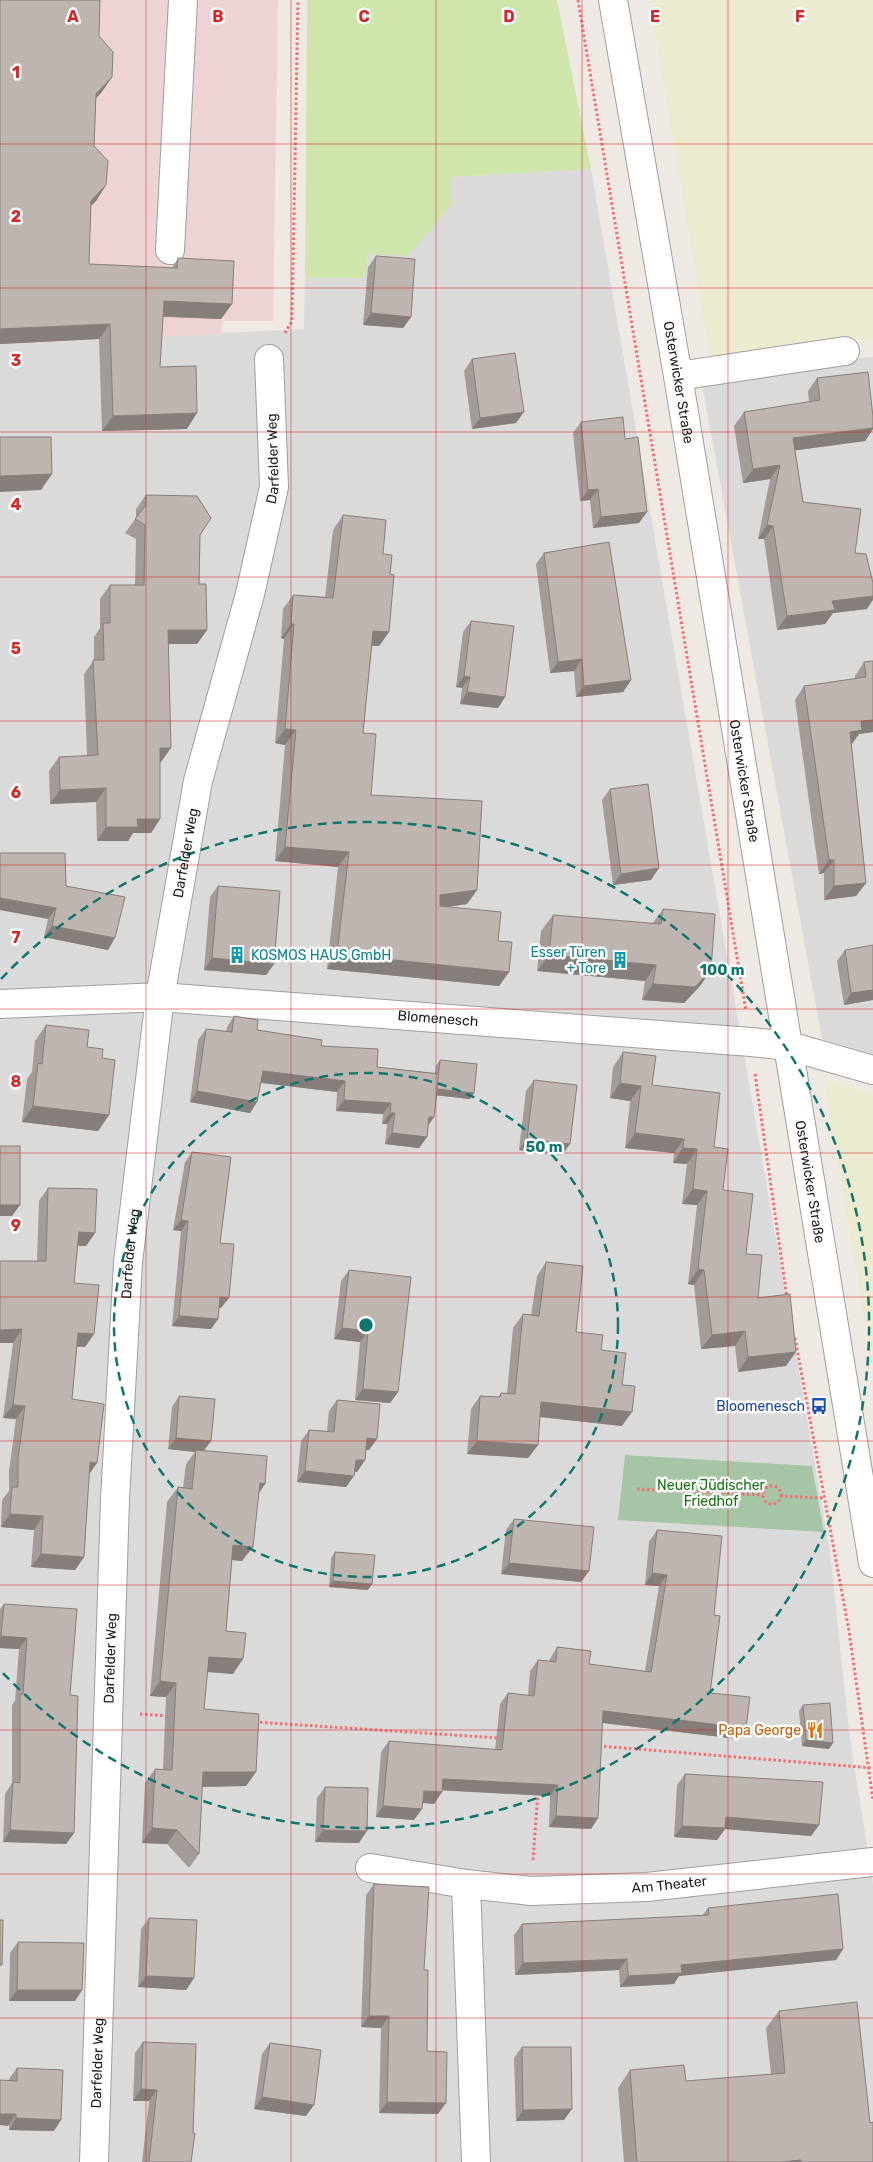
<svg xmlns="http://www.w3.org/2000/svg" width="873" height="2162" font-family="Rubik,sans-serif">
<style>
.residential{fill:#dbdada}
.commercial{fill:#eed3d5}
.farmland{fill:#eceacf}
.grass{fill:#cfe5ab}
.cemetery{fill:#a6c5a6}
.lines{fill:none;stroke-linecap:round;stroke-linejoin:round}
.minor-casing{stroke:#9e9e9e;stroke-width:30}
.path{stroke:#f27073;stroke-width:3;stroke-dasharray:2.5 2.5;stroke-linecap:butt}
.minor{stroke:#fff;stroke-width:28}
.wall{fill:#a39b97}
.shaded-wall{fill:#857e7b}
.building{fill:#beb4b0;stroke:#857e7b}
.grid{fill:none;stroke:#d62828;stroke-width:1;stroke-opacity:0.55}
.ring{fill:none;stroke:#0f766e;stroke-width:2.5;stroke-dasharray:9 6}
.labels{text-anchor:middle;stroke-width:5;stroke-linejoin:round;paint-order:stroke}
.street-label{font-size:14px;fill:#1d1d1d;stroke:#fff}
.culture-label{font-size:14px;fill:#0d838f;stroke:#fff;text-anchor:end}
.transit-label{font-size:14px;fill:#164399;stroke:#fff;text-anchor:end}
.park-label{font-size:14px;fill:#167411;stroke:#fff}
.food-label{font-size:14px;fill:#c56008;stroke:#fff;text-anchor:end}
.grid-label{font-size:16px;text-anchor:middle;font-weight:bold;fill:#d62828;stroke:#fff;stroke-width:5;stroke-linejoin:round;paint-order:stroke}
.centre{fill:#0f766e;stroke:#fff;stroke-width:2.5}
.ring-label{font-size:15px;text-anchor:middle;font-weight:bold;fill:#0f766e;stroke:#fff;stroke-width:5;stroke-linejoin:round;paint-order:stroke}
</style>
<rect width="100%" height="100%" fill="#eee9e3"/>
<g class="residential">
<path d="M591 169 830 1552 850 1739 873 1884V2162H0V344L304 329 305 278H364L368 254 451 177Z"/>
<path d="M873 357V1055L822 1039 702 384 845 359Z"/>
</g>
<path class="commercial" d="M0 0H278L273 321H223L221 334 0 344Z"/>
<g class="farmland">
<path d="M650 0H873V339L710 357Z"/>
<path d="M824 1079 873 1094V1367Z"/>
</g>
<path class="grass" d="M307 0H557L591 169 451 177 452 205 407 256 368 254 364 278H305Z"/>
<path class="cemetery" d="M625 1455 812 1466 824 1532 618 1520Z"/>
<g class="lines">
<g class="minor-casing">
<g id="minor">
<path id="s1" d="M613 0 678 376 873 1563"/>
<path d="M170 250 183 0"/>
<path d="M678 376 845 351"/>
<path id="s2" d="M0 1004 160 997 751 1042 789 1046 873 1070"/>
<path d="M370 1868 466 1884"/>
<path id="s3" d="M94 2162 115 1500 128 1262 160 997 198 781 250 594 274 487 269 359"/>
<path id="s4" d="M476 2162 466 1884 531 1891 647 1887 873 1862"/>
</g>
</g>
<g class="path">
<path d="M578 0 746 1011"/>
<path d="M285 333 292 321 298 0"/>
<path d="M755 1074 787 1298"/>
<path d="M795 1338 849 1631 873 1800"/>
<circle cx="772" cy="1495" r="9"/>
<path d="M637 1489 763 1495"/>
<path d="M780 1496 824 1498"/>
<path d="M140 1714 168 1716"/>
<path d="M255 1722 500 1738"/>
<path d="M599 1746 873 1768"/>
<path d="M533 1860 538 1792"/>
</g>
<use href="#minor" class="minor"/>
</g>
<g class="wall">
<path d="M0 0 99 36 112 77 101 93 96 98 94 146 106 185 96 201 91 205 89 264 172 268 178 258 232 304 221 319 163 317 160 367 187 429 102 431 99 339 0 344Z"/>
<path d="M376 256 411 317 403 328 363 325 368 267Z"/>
<path d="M472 359 516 423 472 429 464 371Z"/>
<path d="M817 378 873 417V429L865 441 795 450 803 502 855 553 867 609 833 613 825 624 777 630 764 539H758L770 479 743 483 734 426 744 412 809 402 808 391Z"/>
<path d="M581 422 625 439 639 523 593 528 590 500 580 501 573 433Z"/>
<path d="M146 495 200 535 199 584 207 630 197 644H168L161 762H160V819L151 833H133L128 841H97L96 802 50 804 49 771 59 757 87 756 84 674 94 660V637L100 628V599L110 585H135L136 539 125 533 136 518V509Z"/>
<path d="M343 515 383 554 390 574 389 632 379 646H372L363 733 371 795 477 890 467 904 448 907 498 941 509 972 499 986 327 969 338 867 275 861 285 745 275 743 284 639 281 638 283 609 293 595 325 597 333 530Z"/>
<path d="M544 553 631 680 623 692 576 697 574 671 550 673 536 564Z"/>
<path d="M471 621 505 697 498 708 460 704 462 688 456 687 463 632Z"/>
<path d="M873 661V732L859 734 851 744 866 883 856 896 824 900V873L819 874 795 700 804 686 855 679V676L864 662Z"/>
<path d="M610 789 651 880 613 885 602 800Z"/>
<path d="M66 886 108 950 44 937 48 919Z"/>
<path d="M218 886 274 964 266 975 204 970 210 897Z"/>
<path d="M663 909 711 970 700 986 684 1003 642 1000 645 981 537 971 541 931 553 915 652 924Z"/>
<path d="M845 950 873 1000 844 1005 837 961Z"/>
<path d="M234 1016 257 1030 321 1046 377 1067 435 1073 436 1066 440 1060 474 1093 470 1099 436 1095 434 1117 428 1126 427 1137 419 1148 385 1144 387 1124H382L383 1114 336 1111 337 1092 261 1083 257 1102 250 1113 190 1102 198 1040 206 1029 226 1032 227 1027Z"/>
<path d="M46 1025 87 1047 109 1115 98 1131 22 1122 27 1079 32 1072 35 1041Z"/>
<path d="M623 1052 652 1085 714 1147 723 1190 746 1254 758 1298 786 1366 738 1372 735 1346 701 1349 694 1285 688 1284 697 1205 682 1204 687 1164 673 1163 674 1153 625 1148 630 1101 610 1098 613 1067Z"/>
<path d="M534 1080 562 1155 519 1150 526 1091Z"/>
<path d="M192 1152 220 1243 221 1308H219L218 1319 211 1329 172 1326 181 1231 173 1230 185 1162Z"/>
<path d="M48 1188 95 1233 86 1246H77L74 1283 94 1334 85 1347H77L72 1399 89 1474 84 1557 75 1570 31 1567 34 1530 1 1527 2 1500 9 1491V1471L16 1419 3 1418 13 1343H0V1261H37L39 1201Z"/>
<path d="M546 1262 576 1332 601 1350 622 1385V1426L540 1417 538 1445 528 1458 467 1454 471 1409 480 1396 498 1397 501 1393H507L513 1328 523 1314 531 1315 537 1276Z"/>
<path d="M349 1270 398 1392 390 1403 355 1400 360 1342 334 1339 341 1281Z"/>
<path d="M179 1396 205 1451 265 1484 259 1493 242 1561 232 1560 226 1631 233 1674 207 1672 204 1709 256 1772 246 1786 202 1787 199 1854 189 1868 167 1844 142 1843 145 1783 155 1769H163L166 1697 150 1696 167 1502 178 1487 183 1488 186 1464 195 1452 168 1449 172 1407Z"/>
<path d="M337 1400 369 1450H366L365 1460 357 1472 355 1471 346 1487 297 1482 301 1441 309 1430 327 1431 329 1411Z"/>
<path d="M514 1519 581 1582 501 1574 506 1530Z"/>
<path d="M657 1530 714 1615 710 1693 746 1728 738 1739 602 1723 598 1818 591 1829 549 1827 550 1796 442 1790 434 1804 422 1803 414 1820 376 1817 381 1752 389 1741 495 1750 500 1704 508 1693 528 1695 530 1671 538 1660 549 1661 550 1659 557 1647 589 1664 645 1671 659 1586 645 1585 649 1542Z"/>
<path d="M335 1552 368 1590 329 1587 331 1558Z"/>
<path d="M4 1604 70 1695 74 1833 66 1844 3 1842 5 1794 12 1783V1705L15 1701 19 1649 0 1648V1609Z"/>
<path d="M803 1705 833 1743 829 1749 802 1746 799 1711Z"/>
<path d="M685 1774 819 1825 811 1836 725 1829 717 1840 674 1837 677 1785Z"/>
<path d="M325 1787 359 1843 315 1842 317 1798Z"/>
<path d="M374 1884 424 1970 427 2051 438 2114 379 2113 381 2028 361 2027 366 1895Z"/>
<path d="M708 1908 843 1949 836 1960 679 1976 674 1984 620 1987 619 1970 515 1975 514 1935 522 1924 702 1916Z"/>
<path d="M149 1918 194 1978 186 1990 138 1987 141 1929Z"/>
<path d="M18 1942 82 1990 75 2001H9L10 1953Z"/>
<path d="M779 2011 870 2123 873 2162H624L618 2088 630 2070 686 2081 771 2074 766 2028Z"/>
<path d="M143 2042 191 2162H142L149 2101H133L135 2053Z"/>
<path d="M270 2043 306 2116 254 2109 262 2054Z"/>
<path d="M522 2047 564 2120 516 2121 514 2058Z"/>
<path d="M17 2068 54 2131 9 2130V2079Z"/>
</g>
<g class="shaded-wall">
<path d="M112 77 101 93 85 109 96 94Z"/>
<path d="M106 185 96 201 81 216 91 201Z"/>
<path d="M164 301 232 304 221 319 153 316Z"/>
<path d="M371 313 411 317 403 328 363 325Z"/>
<path d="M110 324 99 339 0 344V329Z"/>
<path d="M524 412 516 423 472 429 480 418Z"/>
<path d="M197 413 187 429 102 431 113 416Z"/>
<path d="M873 428V429L865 441 784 452 793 438Z"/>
<path d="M780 465 770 479 743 483 753 469Z"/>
<path d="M52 474 41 490 0 492V476Z"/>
<path d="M598 489 590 500 580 501 588 490Z"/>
<path d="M647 512 639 523 593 528 601 517Z"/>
<path d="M767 525 773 526 764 539H758Z"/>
<path d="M873 596V600L867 609 833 613 825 624 777 630 787 616 832 601Z"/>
<path d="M291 624H294L284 639 281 638Z"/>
<path d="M168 630H207L197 644H158Z"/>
<path d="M373 631 389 632 379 646 363 645Z"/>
<path d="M582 659 574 671 550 673 558 662Z"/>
<path d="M464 676 470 677 462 688 456 687Z"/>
<path d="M631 680 623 692 576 697 584 686Z"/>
<path d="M467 692 505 697 498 708 460 704Z"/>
<path d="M873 720V732L859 734 852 744 841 746 850 732 861 721Z"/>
<path d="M285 729 296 730 285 745 275 743Z"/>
<path d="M160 748H171L161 762H150Z"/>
<path d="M106 788 96 802 50 804 60 790Z"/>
<path d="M137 819H160L151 833H133L128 841H97L106 827Z"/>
<path d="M285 847 349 852 338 867 275 861Z"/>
<path d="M829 860H834L824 873 819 874Z"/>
<path d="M659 868 651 880 613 885 621 874Z"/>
<path d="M866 883 856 896 824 900 834 886Z"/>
<path d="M477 890 467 904 430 909 440 895Z"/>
<path d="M0 898 56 908 48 919 0 910Z"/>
<path d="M52 926 115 938 108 950 44 937Z"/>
<path d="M337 954 509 972 499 986 327 969Z"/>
<path d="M549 955 656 965 645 981 537 971Z"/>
<path d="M212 958 274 964 266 975 204 970Z"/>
<path d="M711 970 700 986 684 1003 642 1000 653 984Z"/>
<path d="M873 990V1000L844 1005 851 993Z"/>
<path d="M263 1071 345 1081 337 1092 255 1082Z"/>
<path d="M620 1083 641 1086 630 1101 610 1098Z"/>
<path d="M437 1089 474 1093 470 1099 433 1095Z"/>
<path d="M197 1091 257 1102 250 1113 190 1102Z"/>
<path d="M344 1100 391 1103 383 1114 336 1111Z"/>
<path d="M33 1106 109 1115 98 1131 22 1122Z"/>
<path d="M390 1113H395L387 1124H382Z"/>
<path d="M429 1117H434L426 1128Z"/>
<path d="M392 1133 427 1137 419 1148 385 1144Z"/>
<path d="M635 1133 684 1139 674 1153 625 1148Z"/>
<path d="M527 1139 570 1144 562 1155 519 1150Z"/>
<path d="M683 1148 697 1149 687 1164 673 1163Z"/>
<path d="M693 1189 707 1191 697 1205 682 1204Z"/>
<path d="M0 1205H20L12 1216H0Z"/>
<path d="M181 1220 188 1221 181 1231 173 1230Z"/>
<path d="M79 1232 95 1233 86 1246 69 1245Z"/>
<path d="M698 1269 704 1270 694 1285 688 1284Z"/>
<path d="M220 1297 229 1298 221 1308 213 1307Z"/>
<path d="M179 1316 218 1319 211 1329 172 1326Z"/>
<path d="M342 1328 368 1331 360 1342 334 1339Z"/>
<path d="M22 1329 13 1343H0V1330Z"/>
<path d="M745 1331 735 1346 701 1349 712 1335Z"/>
<path d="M78 1333 94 1334 85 1347 69 1346Z"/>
<path d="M796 1352 786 1366 738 1372 748 1357Z"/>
<path d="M363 1389 398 1392 390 1403 355 1400Z"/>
<path d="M541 1402 632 1412 622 1426 531 1416Z"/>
<path d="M13 1405 25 1406 16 1419 3 1418Z"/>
<path d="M176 1438 211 1441 203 1452 196 1450 195 1452 168 1449Z"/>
<path d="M367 1438 377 1439 369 1450 359 1449Z"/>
<path d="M477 1441 538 1445 528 1458 467 1454Z"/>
<path d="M356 1460H365L357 1472 348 1471Z"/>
<path d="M90 1462 97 1463 88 1476Z"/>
<path d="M305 1471 354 1476 346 1487 297 1482Z"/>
<path d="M260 1483 265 1484 255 1498Z"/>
<path d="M10 1514 43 1516 34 1530 1 1527Z"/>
<path d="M233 1545 253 1547 242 1561 223 1559Z"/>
<path d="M41 1554 84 1557 75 1570 31 1567Z"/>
<path d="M509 1563 589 1571 581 1582 501 1574Z"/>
<path d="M652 1573 667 1575 659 1586 645 1585Z"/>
<path d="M333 1581 372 1584 368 1590 329 1587Z"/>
<path d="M1 1636 27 1638 19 1649 0 1648V1638Z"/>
<path d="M209 1657 243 1659 233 1674 198 1671Z"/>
<path d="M160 1681 176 1683 166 1697 150 1696Z"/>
<path d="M603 1711 746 1728 738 1739 595 1722Z"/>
<path d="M806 1740 833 1743 829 1749 802 1746Z"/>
<path d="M203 1772H256L246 1786 193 1787Z"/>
<path d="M443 1779 558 1785 550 1796 435 1790Z"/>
<path d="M424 1791 442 1792 434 1804 416 1802Z"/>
<path d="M383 1806 422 1809 414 1820 376 1817Z"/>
<path d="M556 1816 598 1818 591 1829 549 1827Z"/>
<path d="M726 1817 819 1825 811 1836 725 1829 717 1840 674 1837 682 1826Z"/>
<path d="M152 1828 177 1830 167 1844 142 1843Z"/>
<path d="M10 1830 74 1833 66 1844 3 1842Z"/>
<path d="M323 1830 367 1831 359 1843 315 1842Z"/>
<path d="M843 1949 836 1960 679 1976 674 1984 620 1987 628 1976 681 1965Z"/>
<path d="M627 1959 619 1970 515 1975 523 1963Z"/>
<path d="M146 1976 194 1978 186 1990 138 1987Z"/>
<path d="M17 1990H82L75 2001H9Z"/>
<path d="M369 2016H389L381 2028 361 2027Z"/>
<path d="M141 2089 157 2090 149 2101H133Z"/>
<path d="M262 2097 314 2105 306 2116 254 2109Z"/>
<path d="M387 2102 446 2103 438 2114 379 2113Z"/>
<path d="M572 2109 564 2120 516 2121 523 2110Z"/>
<path d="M0 2114H16L8 2126 0 2125Z"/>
<path d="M16 2118 61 2120 54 2131 9 2130Z"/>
<path d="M801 2160 800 2162H781Z"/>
</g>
<g class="building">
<path d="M0 0H100L99 36 113 52 112 77 96 94 94 146 108 161 106 185 91 201 89 264 177 268 178 258 234 261 232 304 164 301 160 367 196 366 197 413 113 416 110 324 0 329Z"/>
<path d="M376 256 415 259 411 317 371 313Z"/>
<path d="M515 353 524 412 480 418 472 359Z"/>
<path d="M868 372 873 417V428L793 438 803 502 861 509 855 553 866 554 873 583V596L832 601 835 610 787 616 773 526 767 525 780 465 753 469 744 412 820 400 817 378Z"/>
<path d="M623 417 625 439 638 437 647 512 601 517 598 489 588 490 581 422Z"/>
<path d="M0 437H51L52 474 0 476Z"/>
<path d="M146 495 197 496 211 518 200 535 199 584H206L207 630H168L171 748H160V819H137L138 827H106V788L60 790 59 757 98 755 93 660H104L103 623H110V585H144L145 525 135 519 146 505Z"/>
<path d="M343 515 386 520 383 554 392 555 390 574 394 575 389 632 373 631 363 733 376 734 371 795 482 801 477 890 440 895V906L501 912 498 941 512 942 509 972 337 954 349 852 285 847 296 730 285 729 294 624H291L293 595 333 598Z"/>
<path d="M609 542 631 680 584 686 582 659 558 662 544 553Z"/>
<path d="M471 621 514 626 505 697 467 692 470 677 464 676Z"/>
<path d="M873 661V720L861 721 862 730 850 732 866 883 834 886V860H829L804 686 866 677 864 662Z"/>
<path d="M648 784 659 868 621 874 610 789Z"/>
<path d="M0 853H65L66 886 125 897 115 938 52 926 56 908 0 898Z"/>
<path d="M218 886 280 891 274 964 212 958Z"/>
<path d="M663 909 715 914 711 970 695 987 653 984 656 965 549 955 553 915 661 924Z"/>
<path d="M873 945V990L851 993 845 950Z"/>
<path d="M234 1016 258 1020 257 1030 322 1040 321 1046 378 1049 377 1067 439 1074 434 1117H429L427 1137 392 1133 395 1113H390L391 1103 344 1100 345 1081 263 1071 257 1102 197 1091 206 1029 232 1032Z"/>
<path d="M46 1025 89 1030 87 1047 103 1049 102 1058 115 1060 109 1115 33 1106 38 1063 42 1064Z"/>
<path d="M623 1052 656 1056 652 1085 720 1093 714 1147 728 1149 723 1190 753 1194 746 1254 762 1255 758 1298 790 1294 796 1352 748 1357 745 1331 712 1335 704 1270 698 1269 707 1191 693 1189 697 1149 683 1148 684 1139 635 1133 641 1086 620 1083Z"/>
<path d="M440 1060 477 1064 474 1093 437 1089Z"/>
<path d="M534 1080 577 1085 570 1144 527 1139Z"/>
<rect x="0" y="1146" width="20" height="59"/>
<path d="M192 1152 231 1157 220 1243 234 1244 229 1298 220 1297 218 1319 179 1316 188 1221 181 1220Z"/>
<path d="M48 1188 97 1189 95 1233 79 1232 74 1283 99 1285 94 1334 78 1333 72 1399 104 1404 97 1463 90 1462 84 1557 41 1554 43 1516 10 1514 12 1487H18V1458L25 1406 13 1405 22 1329 0 1330V1261H46Z"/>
<path d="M546 1262 583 1266 576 1332 603 1335 601 1350 626 1353 622 1385 635 1386 632 1412 541 1402 538 1445 477 1441 480 1396 500 1397 501 1393 515 1394 523 1314 539 1316Z"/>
<path d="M349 1270 411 1277 398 1392 363 1389 368 1331 342 1328Z"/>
<path d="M179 1396 215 1399 211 1441 176 1438Z"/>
<path d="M337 1400 380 1404 377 1439 367 1438 365 1460H356L354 1476 305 1471 309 1430 334 1432Z"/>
<path d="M196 1450 267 1456 265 1484 260 1483 253 1547 233 1545 226 1631 246 1633 243 1659 209 1657 204 1709 259 1714 256 1772H203L199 1854 177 1830 152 1828 155 1769 172 1770 176 1683 160 1681 178 1487 192 1489Z"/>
<path d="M514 1519 594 1527 589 1571 509 1563Z"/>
<path d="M657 1530 722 1536 714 1615 720 1616 710 1693 750 1697 746 1728 603 1711 598 1818 556 1816 558 1785 443 1779 442 1792 424 1791 422 1809 383 1806 389 1741 502 1750 508 1693 534 1696 538 1660 556 1662 557 1647 591 1651 589 1664 651 1672 667 1575 652 1573Z"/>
<path d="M335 1552 375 1555 372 1584 333 1581Z"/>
<path d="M4 1604 77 1609 70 1695 78 1696 74 1833 10 1830 13 1782 20 1783V1694H23L27 1638 1 1636Z"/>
<path d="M830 1703 833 1743 806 1740 803 1705Z"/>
<path d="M685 1774 823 1782 819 1825 726 1817 725 1828 682 1826Z"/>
<path d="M325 1787 368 1788 367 1831 323 1830Z"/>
<path d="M374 1884 429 1887 424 1970H428L427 2051 447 2052 446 2103 387 2102 389 2016H369Z"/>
<path d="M838 1894 843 1949 681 1965 682 1973 628 1976 627 1959 523 1963 522 1924 709 1915 708 1908Z"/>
<path d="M149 1918 197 1920 194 1978 146 1976Z"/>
<path d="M0 1920H3L2 1965H0Z"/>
<path d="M18 1942 84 1943 82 1990H17Z"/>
<path d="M857 2002 870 2123 873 2122V2162H801V2160L781 2162H637L630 2070 684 2065 686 2081 785 2073 779 2011Z"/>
<path d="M143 2042 196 2044 193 2133H195L191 2162H149L157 2090 141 2089Z"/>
<path d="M270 2043 321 2050 314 2105 262 2097Z"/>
<path d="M522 2047H571L572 2109 523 2110Z"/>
<path d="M17 2068 63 2070 61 2120 16 2118V2114H0V2080L17 2081Z"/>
</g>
<path class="grid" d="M146 0V2162M291 0V2162M436 0V2162M582 0V2162M728 0V2162M0 144H873M0 288H873M0 432H873M0 577H873M0 721H873M0 865H873M0 1009H873M0 1153H873M0 1297H873M0 1441H873M0 1585H873M0 1730H873M0 1874H873M0 2018H873"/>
<g class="ring">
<circle cx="366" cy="1325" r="252"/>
<path d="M1 979A503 503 0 1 1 1 1671"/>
</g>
<defs>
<g id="building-bare" transform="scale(1.35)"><path d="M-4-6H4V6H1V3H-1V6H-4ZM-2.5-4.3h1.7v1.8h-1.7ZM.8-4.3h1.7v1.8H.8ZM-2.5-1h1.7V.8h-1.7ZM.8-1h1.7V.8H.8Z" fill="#0f9aa8" stroke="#fff" stroke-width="2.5" paint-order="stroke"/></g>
<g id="bus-bare" transform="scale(1.35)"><path d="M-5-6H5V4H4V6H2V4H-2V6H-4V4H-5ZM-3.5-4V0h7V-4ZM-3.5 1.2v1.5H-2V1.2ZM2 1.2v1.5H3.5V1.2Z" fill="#1a4fb4" stroke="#fff" stroke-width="2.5" paint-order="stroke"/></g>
<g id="restaurant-bare" transform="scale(1.35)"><path d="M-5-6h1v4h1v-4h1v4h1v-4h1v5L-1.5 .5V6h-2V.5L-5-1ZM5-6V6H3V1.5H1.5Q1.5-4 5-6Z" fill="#e8710a" stroke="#fff" stroke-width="2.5" paint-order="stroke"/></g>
</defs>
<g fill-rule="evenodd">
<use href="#building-bare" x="237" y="955"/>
<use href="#building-bare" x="620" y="960"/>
<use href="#bus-bare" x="819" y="1406"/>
<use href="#restaurant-bare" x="815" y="1730"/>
</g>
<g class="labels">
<g class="street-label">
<text dy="5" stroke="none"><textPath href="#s1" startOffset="388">Osterwicker Straße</textPath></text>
<text dy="5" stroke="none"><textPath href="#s3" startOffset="1719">Darfelder Weg</textPath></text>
<text dy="5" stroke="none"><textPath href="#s1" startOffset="792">Osterwicker Straße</textPath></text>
<text dy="5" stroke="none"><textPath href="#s3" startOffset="1314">Darfelder Weg</textPath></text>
<text dy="5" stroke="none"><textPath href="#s2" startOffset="439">Blomenesch</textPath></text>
<text dy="5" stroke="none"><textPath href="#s1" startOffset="1198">Osterwicker Straße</textPath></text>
<text dy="5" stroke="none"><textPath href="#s3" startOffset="909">Darfelder Weg</textPath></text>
<text dy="5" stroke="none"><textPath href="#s3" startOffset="504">Darfelder Weg</textPath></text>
<text dy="5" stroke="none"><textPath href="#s4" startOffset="482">Am Theater</textPath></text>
<text dy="5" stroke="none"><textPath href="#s3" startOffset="99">Darfelder Weg</textPath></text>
</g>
<g class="culture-label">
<text x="606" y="957">Esser Türen<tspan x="606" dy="16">+ Tore</tspan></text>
<text x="251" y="960" text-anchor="start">KOSMOS HAUS GmbH</text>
</g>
<g class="transit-label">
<text x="805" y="1411">Bloomenesch</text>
</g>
<g class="park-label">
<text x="711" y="1490">Neuer Jüdischer<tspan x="711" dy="16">Friedhof</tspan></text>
</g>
<g class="food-label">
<text x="801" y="1735">Papa George</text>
</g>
</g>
<g class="grid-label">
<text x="73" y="22">A</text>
<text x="218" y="22">B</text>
<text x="364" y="22">C</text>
<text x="509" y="22">D</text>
<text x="655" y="22">E</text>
<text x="800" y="22">F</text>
<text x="16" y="78">1</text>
<text x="16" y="222">2</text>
<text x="16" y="366">3</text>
<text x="16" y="510">4</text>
<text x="16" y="654">5</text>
<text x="16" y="798">6</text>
<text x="16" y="943">7</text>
<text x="16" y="1087">8</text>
<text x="16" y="1231">9</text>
</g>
<circle cx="366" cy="1325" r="8" class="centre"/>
<g class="ring-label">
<text x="722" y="975">100 m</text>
<text x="544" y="1152">50 m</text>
</g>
</svg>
